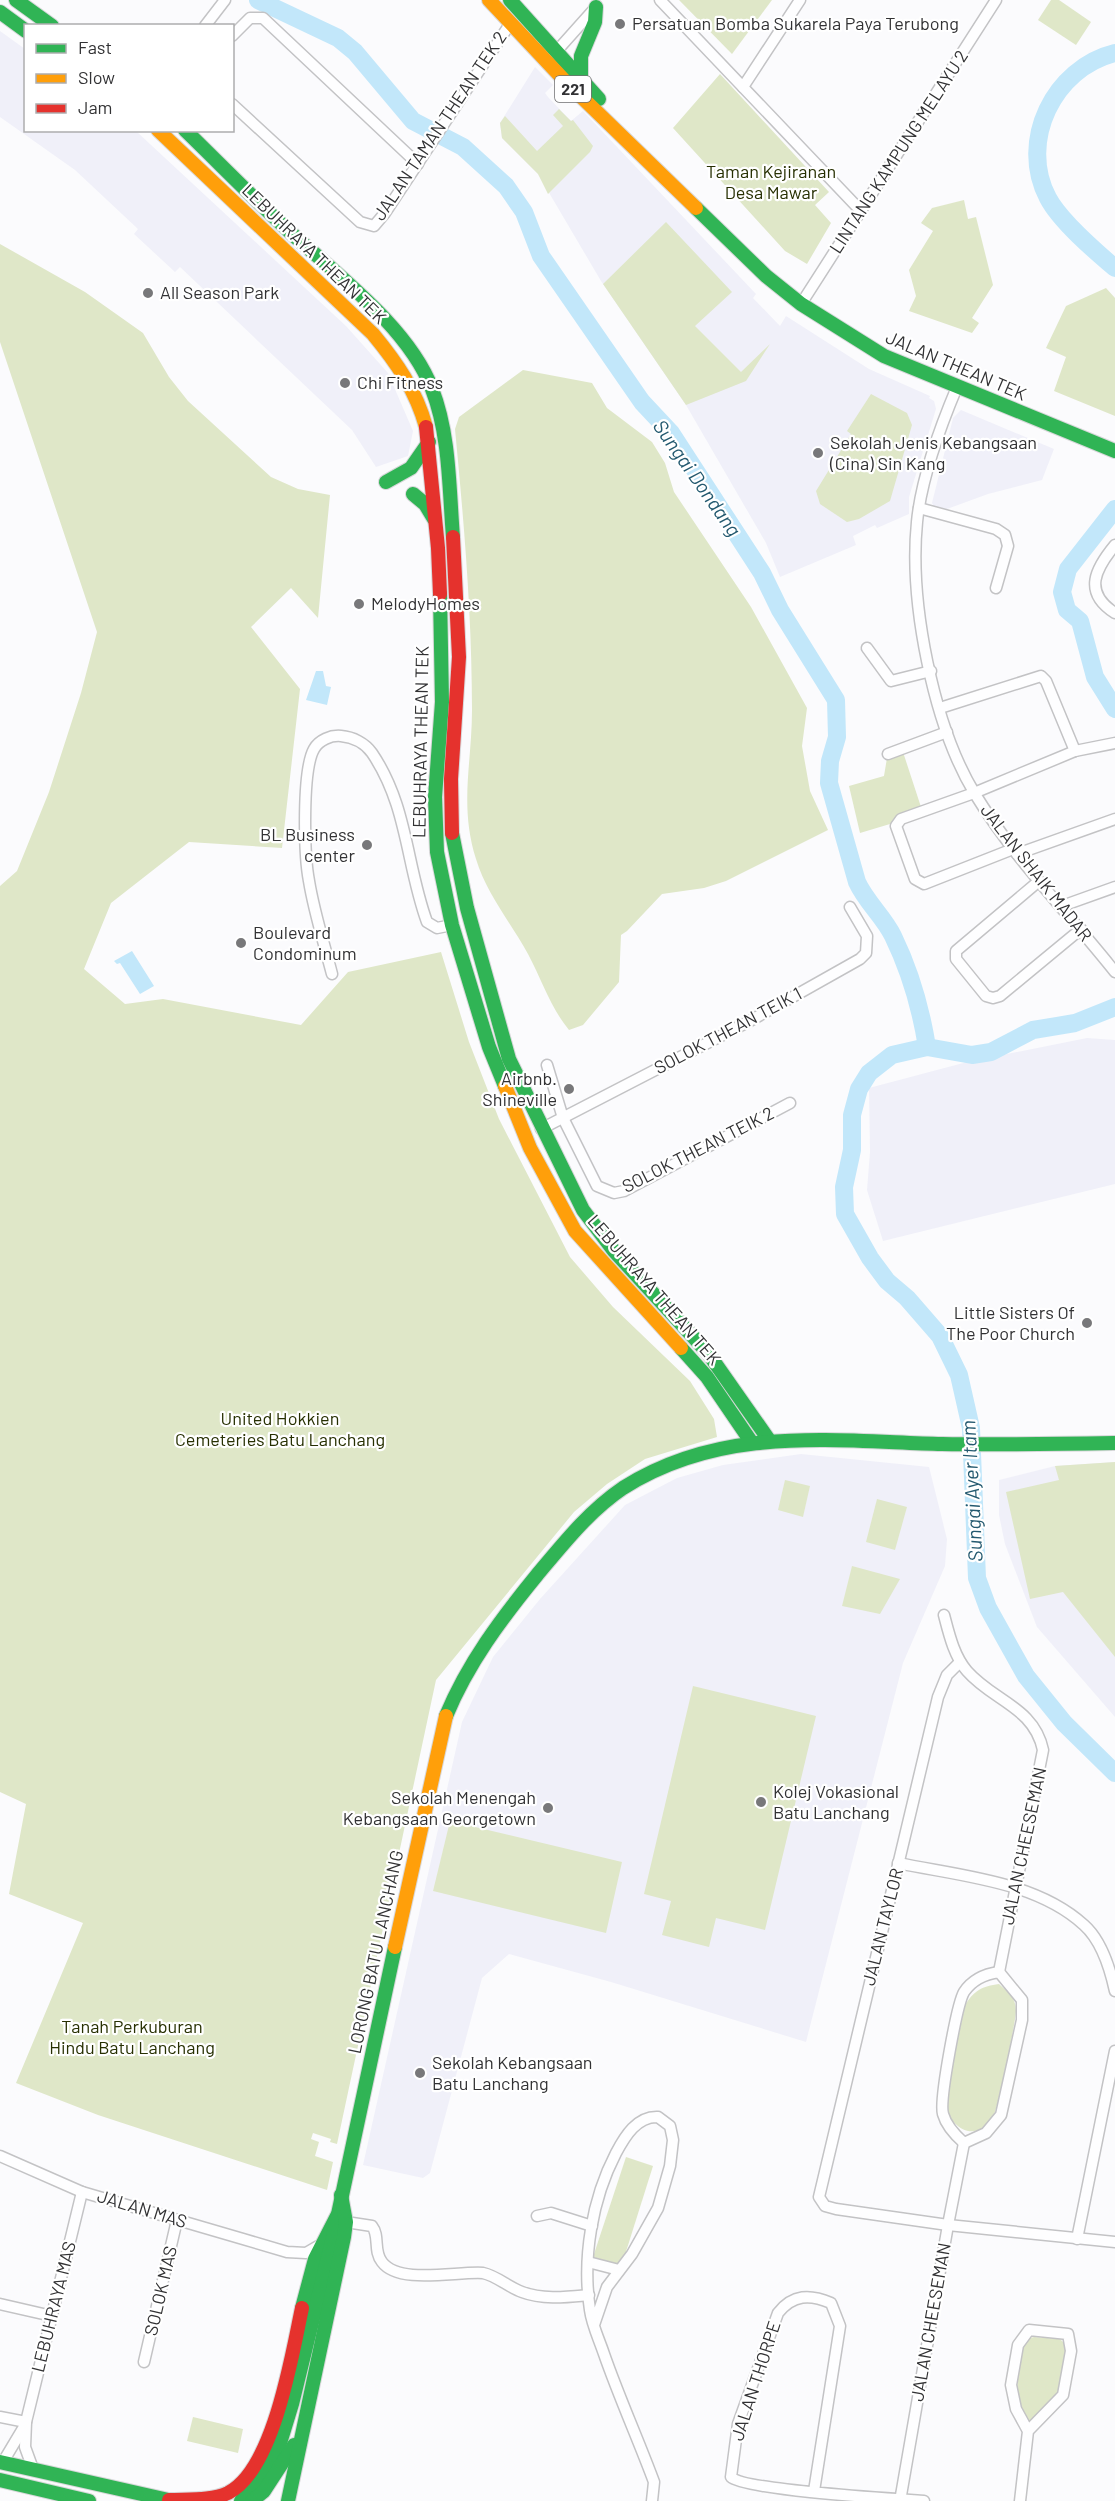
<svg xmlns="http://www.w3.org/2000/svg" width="1115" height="2501" font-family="Barlow,sans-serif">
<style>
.built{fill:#f0f0f9}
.green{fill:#dfe7c8}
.water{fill:#c2e7fa}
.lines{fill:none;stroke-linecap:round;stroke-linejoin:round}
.river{stroke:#c2e7fa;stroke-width:18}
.street-casing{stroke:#c3c3c5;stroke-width:13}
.fast-casing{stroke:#d8d8da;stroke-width:16}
.slow-casing{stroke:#d8d8da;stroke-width:16}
.jam-casing{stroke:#d8d8da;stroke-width:16}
.street{stroke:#fefeff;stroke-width:10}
.fast{stroke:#30b455;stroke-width:14}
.slow{stroke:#ff9f0a;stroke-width:14}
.jam{stroke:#e5322d;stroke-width:14}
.poi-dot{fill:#78787a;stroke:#fff;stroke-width:2}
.labels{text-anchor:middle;stroke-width:4.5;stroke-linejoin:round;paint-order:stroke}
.shield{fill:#fff;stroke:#707071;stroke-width:1.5}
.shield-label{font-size:16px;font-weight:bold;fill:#323234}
.poi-label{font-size:18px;fill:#323234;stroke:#fff;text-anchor:start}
.street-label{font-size:18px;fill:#323234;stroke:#fff}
.park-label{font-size:18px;fill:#273002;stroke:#fff}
.water-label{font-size:20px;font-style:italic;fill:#23596f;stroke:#fff}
</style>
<rect width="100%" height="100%" fill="#fbfbfd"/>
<g class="built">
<path d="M0 31 25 49 26 130 136 131 346 326 388 373 413 431 408 456 376 467 352 430 180 267 175 272 134 234 138 229 75 170 0 117Z"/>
<path d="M535 67 553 85 545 93 548 97 571 121 583 111 756 294 753 298 780 326 786 316 869 369 930 396 929 398 934 401 936 409 909 497V514L877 528 875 525 853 536 856 545 780 577 766 543 686 405 601 281 538 174 502 138 500 123Z"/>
<path d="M961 410 1054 449 1042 480 988 494 947 509 935 508 932 503 953 418Z"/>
<path d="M1087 1038 1115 1040V1184L883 1241 867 1190 870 1152 869 1088 967 1062Z"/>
<path d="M801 1454 929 1467 947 1539 945 1566 903 1663 806 2042 611 1982 509 1954 482 1978 430 2173 423 2178 363 2165 462 1722 493 1657 540 1599 625 1505 677 1478 723 1465Z"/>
<path d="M1115 1462V1717L1037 1627 1005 1544 999 1515V1480L1055 1466Z"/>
</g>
<g class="green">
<path d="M679 0H772L732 54Z"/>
<path d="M1051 0H1059L1091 22 1076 45 1038 20Z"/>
<path d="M720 74 829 192 815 205 831 223 807 264 785 251 673 128Z"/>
<path d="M559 109 571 121 573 120 593 146 590 152 548 194 538 174 502 138 500 123 505 116 537 151 563 126 553 115Z"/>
<path d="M964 200 968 219 976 217 993 285 972 318 979 323 972 333 909 311 916 296 909 270 933 231 921 223 932 208Z"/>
<path d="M666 222 732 292 695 326 741 372 770 344 746 381 686 405 603 284Z"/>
<path d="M0 244 85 292 143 333 169 377 188 401 271 477 298 489 330 495 318 618 291 588 251 627 300 689 282 848 189 842 111 903 84 969 125 1004 163 999 301 1025 348 972 441 952 469 1042 499 1119 570 1257 613 1307 690 1381 714 1419 717 1437 645 1459 607 1484 574 1512 436 1680 337 2144 330 2142 331 2139 313 2133 311 2139 319 2142 315 2156 333 2162 327 2190 98 2115 16 2083 83 1923 9 1894 26 1804 0 1792V886L17 871 49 792 81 693 97 632 0 342Z"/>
<path d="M1106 288 1115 298V416L1054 391 1066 357 1046 348 1066 306Z"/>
<path d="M523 370 592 383 607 408 652 442 665 463 674 492 751 607 807 708 802 746 810 791 828 830 726 881 704 888 662 894 627 931 621 935 619 982 583 1025 569 1030C550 1007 542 980 528 954 511 923 486 893 476 859 459 805 472 763 472 710 472 616 464 523 455 429L459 417Z"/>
<path d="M871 394 907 413 912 425 890 501 859 519 847 522 820 504 816 491 851 434 847 431Z"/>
<path d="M903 752 921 807 897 817 890 824 860 833 849 786 884 776 887 758Z"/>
<path d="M1115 1462V1657L1063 1592 1030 1599 1006 1492 1059 1480 1055 1466Z"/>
<path d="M785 1480 810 1486 803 1517 778 1510Z"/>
<path d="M877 1499 907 1507 895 1550 866 1542Z"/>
<path d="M852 1566 900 1579 880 1614 842 1606Z"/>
<path d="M693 1686 816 1716 765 1930 716 1918 709 1947 662 1935 671 1901 644 1894Z"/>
<path d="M450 1821 622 1862 606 1933 433 1891Z"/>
<path d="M999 1984C1007 1991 1016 1998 1016 2010 1017 2017 997 2110 994 2115 978 2145 948 2130 945 2100L965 2005C974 1991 982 1986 999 1984Z"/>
<path d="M626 2157 653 2166 624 2258 617 2265 593 2257Z"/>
<path d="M1034 2337 1060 2339 1066 2345C1067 2369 1056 2416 1028 2422L1016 2395 1022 2346 1027 2339Z"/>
<path d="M193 2417 243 2429 238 2453 187 2441Z"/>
</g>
<g class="water">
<path d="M316 671H323L326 686 331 687 327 705 306 700Z"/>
<path d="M132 951 154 986 140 994 120 963 117 964 114 961Z"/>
</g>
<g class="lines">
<g class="river">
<path d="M258 0 338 38 355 52 413 121 463 147 506 186 524 212 541 256 642 402 671 433 762 573 780 610 836 700 837 737 830 761 829 783 857 882C866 902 884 917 893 936 910 971 921 1009 927 1047"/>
<path d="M1115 53C1054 68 1018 141 1048 198 1060 221 1095 251 1115 268"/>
<path d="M1115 509 1068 569 1062 592 1067 610 1080 621 1095 677 1115 709"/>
<path d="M1115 1007 1075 1023 1033 1030 991 1052 972 1055 927 1047 892 1055 869 1073 859 1089 852 1115V1150L844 1187 845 1214 870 1258 887 1281 907 1298 940 1336 959 1375 971 1428 977 1578 988 1608 1026 1676 1064 1723 1115 1773"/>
</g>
<g class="street-casing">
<g id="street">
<path d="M660 0 861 211"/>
<path d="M205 26 225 0"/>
<path d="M232 36 250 18H263L418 164"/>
<path d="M554 54 596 7"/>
<path d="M743 87 800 0"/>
<path d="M232 104 360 222 374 226 385 213 510 24"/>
<path d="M801 304 996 0"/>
<path d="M957 387C941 425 921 480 917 522 909 601 933 725 975 794 1014 858 1068 913 1115 972"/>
<path d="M919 508 996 529 1005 535 1008 546 996 588"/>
<path d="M1115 545C1096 568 1082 592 1115 613"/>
<path d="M867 648 891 681 931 671"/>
<path d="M940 708 1041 676 1046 681 1075 751"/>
<path d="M888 754 947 732"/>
<path d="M1013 849 924 884 915 879 896 826 901 819 974 793 1075 751 1115 743"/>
<path d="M1017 854 1115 819"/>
<path d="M1039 881 956 951V959L986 996 993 998 1000 996 1081 929"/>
<path d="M1062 906 1115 887"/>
<path d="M332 974C324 943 314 912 309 881 304 855 302 770 314 749 319 740 331 735 341 736 353 737 365 743 372 753 408 806 406 865 427 922L437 928 452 925"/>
<path d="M547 1065 563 1118 597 1186 614 1193 624 1191 790 1103"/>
<path d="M541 1129 748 1022 860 959 866 953 867 936 850 907"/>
<path d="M944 1615C949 1634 954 1656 967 1671 993 1701 1034 1707 1043 1750L999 1972"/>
<path d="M960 1662 947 1675 938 1697 819 2197 825 2206 836 2209 948 2225 1115 2242"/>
<path d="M898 1863C960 1876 1036 1881 1084 1925 1102 1941 1110 1968 1115 1991"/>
<path d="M999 1972 1022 2000V2020L1001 2115 986 2133 964 2143C955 2135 946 2125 943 2114 939 2101 957 2004 964 1992 972 1980 985 1974 999 1972Z"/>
<path d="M0 2156 82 2192 243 2239 287 2252 306 2253 318 2246"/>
<path d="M537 2216 551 2213 592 2226"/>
<path d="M346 2222 372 2226C380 2236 373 2251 382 2262 399 2285 457 2271 483 2273 497 2276 508 2287 522 2292 543 2300 567 2297 589 2295"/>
<path d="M1077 2239 1115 2051"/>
<path d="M588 2262 619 2270"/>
<path d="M0 2304 52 2316"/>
<path d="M594 2325 607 2287 632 2254 658 2208 670 2166 673 2140 670 2126 658 2117C637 2116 625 2136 616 2153 592 2199 582 2258 590 2310 592 2325 599 2339 604 2354 619 2397 638 2439 654 2482L652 2501"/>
<path d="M144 2362 177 2220"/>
<path d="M0 2417 26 2422"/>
<path d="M3 2462 25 2425"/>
<path d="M33 2469 25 2447 26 2422 82 2192"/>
<path d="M814 2491 840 2326 831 2303C810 2294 793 2294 778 2313L738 2424 731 2477C744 2490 896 2499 924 2501"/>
<path d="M900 2501 948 2225 964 2143"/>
<path d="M1020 2501 1028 2431 1016 2409 1011 2385 1018 2345 1029 2330 1068 2334 1071 2351 1063 2395 1028 2431"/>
</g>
</g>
<g class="fast-casing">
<g id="fast">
<path d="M16 0 52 26"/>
<path d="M510 0 599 99"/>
<path d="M0 12 26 31"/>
<path d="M581 79V56L595 22 596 7"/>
<path d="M185 130C220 164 254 199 290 232 337 275 409 328 432 389 450 435 449 489 453 537"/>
<path d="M696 208 766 276 801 304 884 356 1115 451"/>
<path d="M386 482 411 468 429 442"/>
<path d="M413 494 425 504 434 519"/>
<path d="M440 594 442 702 435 797 437 852 452 925 489 1047 505 1086"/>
<path d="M452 833 467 908 509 1059 583 1210 614 1251 708 1353 769 1440"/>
<path d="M681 1348 707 1377 752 1443"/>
<path d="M446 1716C468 1663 501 1619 537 1575 563 1544 589 1511 623 1488 722 1425 832 1441 942 1444 1000 1445 1057 1444 1115 1443"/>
<path d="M302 2308 315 2259 337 2216"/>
<path d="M0 2462 173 2501"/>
<path d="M0 2480 89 2501"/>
<path d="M241 2501 269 2464 281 2440 292 2404 334 2233 395 1947"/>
<path d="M252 2501 264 2491 294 2445"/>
<path d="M288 2501 344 2237 346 2222 341 2195"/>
</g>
</g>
<g class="slow-casing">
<g id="slow">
<path d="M489 0 565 81 696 208"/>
<path d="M158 130 373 334C396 362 416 390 426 427"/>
<path d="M505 1086 530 1148 575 1231 681 1348"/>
<path d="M395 1947 446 1716"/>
</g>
</g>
<g class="jam-casing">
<g id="jam">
<path d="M426 427 438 548 440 594"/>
<path d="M452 833 451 779 459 657 453 537"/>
<path d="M169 2500C188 2499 211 2501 228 2493 274 2470 292 2354 302 2308"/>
</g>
</g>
<use href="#street" class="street"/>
<use href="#fast" class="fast"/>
<use href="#slow" class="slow"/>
<use href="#jam" class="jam"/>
</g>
<g class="poi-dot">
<circle cx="620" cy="24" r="6"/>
<circle cx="148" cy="293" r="6"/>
<circle cx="345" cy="383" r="6"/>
<circle cx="818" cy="453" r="6"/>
<circle cx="359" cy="604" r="6"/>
<circle cx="367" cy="845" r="6"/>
<circle cx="241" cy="943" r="6"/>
<circle cx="569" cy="1089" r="6"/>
<circle cx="1087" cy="1323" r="6"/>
<circle cx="761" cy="1802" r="6"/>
<circle cx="548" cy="1808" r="6"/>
<circle cx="420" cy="2073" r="6"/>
</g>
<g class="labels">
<rect class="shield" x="555" y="76" width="36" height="26" rx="4.5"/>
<g class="shield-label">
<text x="573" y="95">221</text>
</g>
<g class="poi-label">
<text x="632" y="30">Persatuan Bomba Sukarela Paya Terubong</text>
<text x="160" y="299">All Season Park</text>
<text x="357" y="389">Chi Fitness</text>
<text x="830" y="449">Sekolah Jenis Kebangsaan<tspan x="830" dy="21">(Cina) Sin Kang</tspan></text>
<text x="371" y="610">MelodyHomes</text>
<text x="355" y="841" text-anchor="end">BL Business<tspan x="355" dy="21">center</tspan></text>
<text x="253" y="939">Boulevard<tspan x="253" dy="21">Condominum</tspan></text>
<text x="557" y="1085" text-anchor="end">Airbnb.<tspan x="557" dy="21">Shineville</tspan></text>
<text x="1075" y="1319" text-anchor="end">Little Sisters Of<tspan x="1075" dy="21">The Poor Church</tspan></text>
<text x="773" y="1798">Kolej Vokasional<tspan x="773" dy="21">Batu Lanchang</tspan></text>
<text x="536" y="1804" text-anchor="end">Sekolah Menengah<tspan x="536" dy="21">Kebangsaan Georgetown</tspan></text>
<text x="432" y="2069">Sekolah Kebangsaan<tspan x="432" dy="21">Batu Lanchang</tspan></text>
</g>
<g class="street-label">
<text transform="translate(440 126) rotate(-56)" y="6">JALAN TAMAN THEAN TEK 2</text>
<text transform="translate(899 152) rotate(-57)" y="6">LINTANG KAMPUNG MELAYU 2</text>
<text transform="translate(314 254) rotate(44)" y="6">LEBUHRAYA THEAN TEK</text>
<text transform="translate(956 366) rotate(23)" y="6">JALAN THEAN TEK</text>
<text transform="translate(421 742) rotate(-89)" y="6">LEBUHRAYA THEAN TEK</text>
<text transform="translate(1036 873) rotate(52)" y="6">JALAN SHAIK MADAR</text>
<text transform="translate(728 1031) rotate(-28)" y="6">SOLOK THEAN TEIK 1</text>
<text transform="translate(698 1150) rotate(-27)" y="6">SOLOK THEAN TEIK 2</text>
<text transform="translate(654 1290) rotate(49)" y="6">LEBUHRAYA THEAN TEK</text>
<text transform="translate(1024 1846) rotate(-78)" y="6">JALAN CHEESEMAN</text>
<text transform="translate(883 1927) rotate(-76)" y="6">JALAN TAYLOR</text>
<text transform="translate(376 1952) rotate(-78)" y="6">LORONG BATU LANCHANG</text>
<text transform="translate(142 2209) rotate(17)" y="6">JALAN MAS</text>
<text transform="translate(161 2291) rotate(-77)" y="6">SOLOK MAS</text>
<text transform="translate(54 2307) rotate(-76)" y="6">LEBUHRAYA MAS</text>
<text transform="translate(931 2322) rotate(-80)" y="6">JALAN CHEESEMAN</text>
<text transform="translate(756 2381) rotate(-72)" y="6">JALAN THORPE</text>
</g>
<g class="park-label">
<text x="771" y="178">Taman Kejiranan<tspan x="771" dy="21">Desa Mawar</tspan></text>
<text x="280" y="1425">United Hokkien<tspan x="280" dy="21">Cemeteries Batu Lanchang</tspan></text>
<text x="132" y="2033">Tanah Perkuburan<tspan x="132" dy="21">Hindu Batu Lanchang</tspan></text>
</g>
<g class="water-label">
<text transform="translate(697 478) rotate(55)" y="7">Sungai Dondang</text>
<text transform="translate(972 1491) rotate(-93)" y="7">Sungai Ayer Itam</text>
</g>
</g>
<rect x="24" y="24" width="210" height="108" fill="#ffffff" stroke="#adadae" stroke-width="1.5"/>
<rect x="36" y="44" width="30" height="9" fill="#30b455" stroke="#adadae" stroke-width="1.5"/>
<text x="78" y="54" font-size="18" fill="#323234">Fast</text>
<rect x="36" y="74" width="30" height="9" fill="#ff9f0a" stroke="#adadae" stroke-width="1.5"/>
<text x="78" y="84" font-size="18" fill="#323234">Slow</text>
<rect x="36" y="104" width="30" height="9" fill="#e5322d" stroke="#adadae" stroke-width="1.5"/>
<text x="78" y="114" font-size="18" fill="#323234">Jam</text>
</svg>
